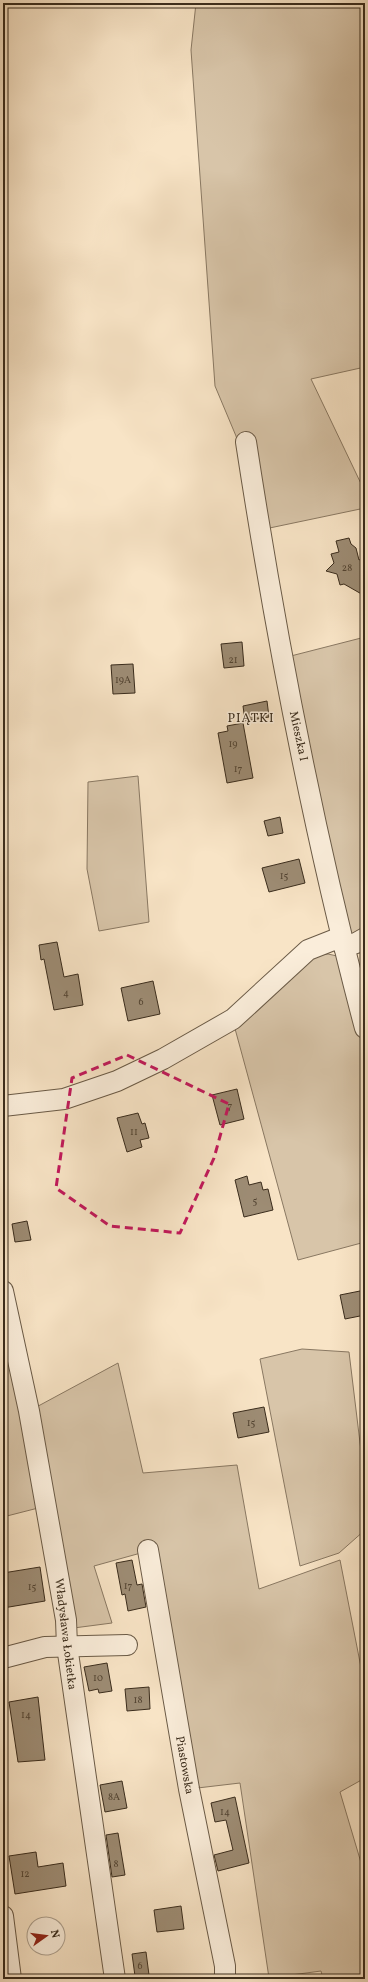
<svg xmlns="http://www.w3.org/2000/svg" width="368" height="1982" font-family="Vollkorn,serif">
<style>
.green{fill:#d8c5a9;stroke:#897862}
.building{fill:#9d8c74;stroke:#3a2c1c}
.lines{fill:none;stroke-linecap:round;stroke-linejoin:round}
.minor-casing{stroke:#6a5a46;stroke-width:22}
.minor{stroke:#faedda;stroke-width:20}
.marked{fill:none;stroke:#c2185b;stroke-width:3;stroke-dasharray:8 5;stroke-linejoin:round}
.labels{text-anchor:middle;stroke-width:3;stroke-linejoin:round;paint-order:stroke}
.number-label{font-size:10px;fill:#534432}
.street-label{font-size:12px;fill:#3a2c1c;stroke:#faedda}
.neighbourhood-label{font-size:13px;letter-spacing:1px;fill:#3a2c1c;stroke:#faedda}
</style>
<rect width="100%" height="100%" fill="#f8e4c6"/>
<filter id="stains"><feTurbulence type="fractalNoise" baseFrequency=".005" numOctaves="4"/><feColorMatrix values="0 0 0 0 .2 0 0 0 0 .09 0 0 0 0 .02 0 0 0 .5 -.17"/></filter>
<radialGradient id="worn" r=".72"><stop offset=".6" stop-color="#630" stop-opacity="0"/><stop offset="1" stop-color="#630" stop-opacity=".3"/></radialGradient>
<g class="green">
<path d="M196 3H365V367L311 379 365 492V508L260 530 236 436 215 386 191 50Z"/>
<path d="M365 637V938L341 937 283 658Z"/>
<path d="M138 776 149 922 99 931 87 869 88 782Z"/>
<path d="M328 954 337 956 342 963 365 1051V1242L298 1260 234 1025 313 956Z"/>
<path d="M3 1291 29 1411 118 1363 143 1473 237 1465 259 1589 340 1560 365 1688V1778L340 1792 365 1876V1979H323L321 1971 269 1978 240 1783 189 1789 148 1551 94 1566 112 1623 66 1629 46 1506 3 1517Z"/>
<path d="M302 1349 349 1352 365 1484V1530L339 1553 300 1566 260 1359Z"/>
</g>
<g class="building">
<path d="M349 538 351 544 356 548 359 560 361 559 365 572V596L344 584 340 585 337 574 326 571 334 563 331 554 339 552 336 541Z"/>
<path d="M242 642 244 666 224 668 221 644Z"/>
<path d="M133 664 135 693 113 694 111 665Z"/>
<path d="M267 701 269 717 245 721 243 706Z"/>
<path d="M243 723 253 778 227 783 218 733 228 731 227 726Z"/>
<path d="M280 817 283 833 268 836 264 821Z"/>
<path d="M299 859 305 883 269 892 262 868Z"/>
<path d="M57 942 64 977 78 974 83 1005 54 1010 44 959 41 960 39 945Z"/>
<path d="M153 981 160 1014 128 1021 121 988Z"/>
<path d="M237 1089 244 1119 220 1125 212 1095Z"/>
<path d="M138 1113 142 1124 145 1123 149 1138 140 1140 142 1147 127 1152 117 1118Z"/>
<path d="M247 1176 249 1185 261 1182 263 1190 268 1189 273 1210 244 1217 235 1180Z"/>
<path d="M27 1221 31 1240 15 1242 12 1224Z"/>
<path d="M365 1290V1315L345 1319 340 1295Z"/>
<path d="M264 1407 269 1432 238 1438 233 1413Z"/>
<path d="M132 1560 137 1585 142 1584 146 1607 128 1611 125 1594 122 1595 116 1563Z"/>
<path d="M40 1567 45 1601 3 1608V1573Z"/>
<path d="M107 1663 112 1691 99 1693 98 1689 89 1691 84 1667Z"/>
<path d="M149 1687 150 1709 127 1711 125 1689Z"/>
<path d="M38 1697 45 1760 18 1762 9 1702Z"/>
<path d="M122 1781 127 1808 105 1812 100 1785Z"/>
<path d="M235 1797 249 1863 218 1871 214 1855 233 1850 226 1820 215 1822 211 1803Z"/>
<path d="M118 1833 125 1875 112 1877 106 1835Z"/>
<path d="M36 1852 38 1867 63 1863 66 1886 15 1894 9 1856Z"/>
<path d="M181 1906 184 1929 157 1932 154 1910Z"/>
<path d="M146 1952 149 1975 135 1976 132 1954Z"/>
</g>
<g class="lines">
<g class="minor-casing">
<g id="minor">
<path d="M246 442C276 638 314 836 365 1028"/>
<path d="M344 947 356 943 365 938"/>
<path d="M3 1106 64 1099 117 1081 163 1059 233 1019 308 950 341 937"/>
<path d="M3 1291 29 1411 66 1620 67 1646 115 1979"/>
<path d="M148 1550 189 1789 225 1966V1979"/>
<path d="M3 1658 45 1647 127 1645"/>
<path d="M3 1916 11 1979"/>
</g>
</g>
<use href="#minor" class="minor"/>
</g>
<path class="marked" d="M127 1055 229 1104 214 1158 180 1233 110 1226 56 1188 72 1078Z"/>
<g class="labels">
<g class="number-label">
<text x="347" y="571">28</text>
<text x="233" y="663">21</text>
<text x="123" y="683">19A</text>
<text x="233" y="747">19</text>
<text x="238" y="772">17</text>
<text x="284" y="879">15</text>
<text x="66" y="996">4</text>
<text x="141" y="1005">6</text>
<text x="230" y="1109">7</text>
<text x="134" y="1135">11</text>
<text x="255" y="1204">5</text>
<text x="251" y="1426">15</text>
<text x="128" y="1589">17</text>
<text x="32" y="1590">15</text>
<text x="98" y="1681">10</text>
<text x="138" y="1703">18</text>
<text x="26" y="1718">14</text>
<text x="114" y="1800">8A</text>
<text x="225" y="1815">14</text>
<text x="116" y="1867">8</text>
<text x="25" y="1877">12</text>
<text x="140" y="1969">6</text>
</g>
<g class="street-label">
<text transform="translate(299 736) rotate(78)" y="4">Mieszka I</text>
<text transform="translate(66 1634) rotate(83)" y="4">Władysława Łokietka</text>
<text transform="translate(185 1765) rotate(80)" y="4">Piastowska</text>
</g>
<g class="neighbourhood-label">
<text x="251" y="722">PIĄTKI</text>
</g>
</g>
<rect width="368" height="1982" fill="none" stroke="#f8e4c6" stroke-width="16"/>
<rect x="4" y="4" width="360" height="1974" fill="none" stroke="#3a2c1c" stroke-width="2"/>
<rect x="8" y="8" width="352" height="1966" fill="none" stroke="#3a2c1c"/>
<g transform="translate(46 1936) rotate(76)"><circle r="19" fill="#faedda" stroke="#ada08e"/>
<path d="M0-3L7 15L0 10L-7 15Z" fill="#8f2418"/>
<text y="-6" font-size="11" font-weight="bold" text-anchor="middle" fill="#3a2c1c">N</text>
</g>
<rect width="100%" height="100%" filter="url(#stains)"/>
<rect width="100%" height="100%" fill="url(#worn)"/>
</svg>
